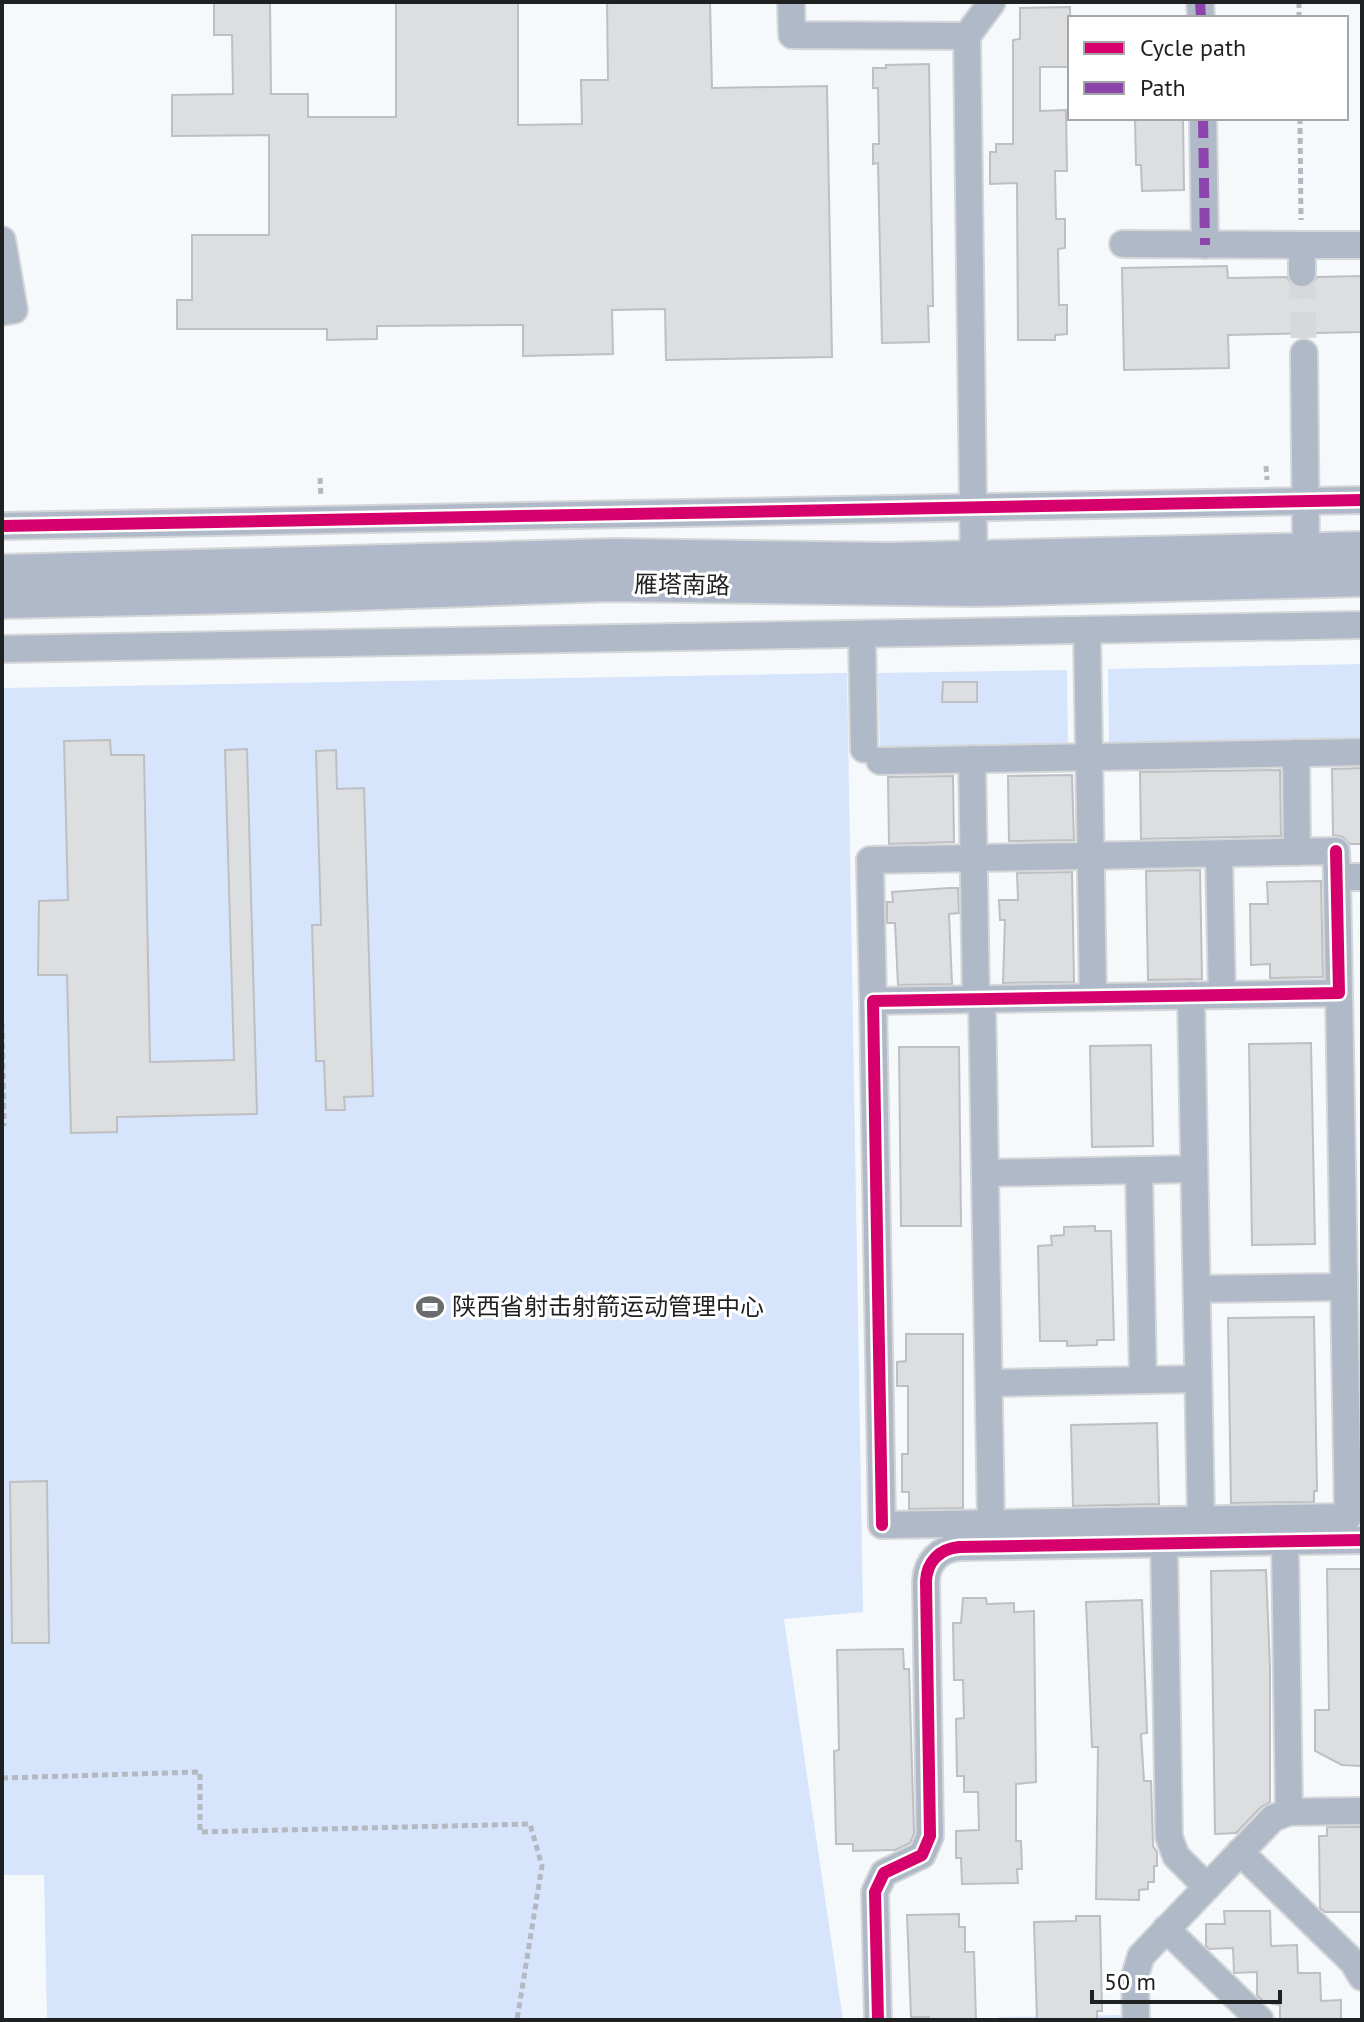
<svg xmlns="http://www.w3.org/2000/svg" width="1364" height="2022" font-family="'PT Sans','Noto Sans SC',sans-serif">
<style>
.green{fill:#d6e5fb}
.building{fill:#dcdee0;stroke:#bdbfc2;stroke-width:2}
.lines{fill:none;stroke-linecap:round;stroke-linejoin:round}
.minor-tunnel{stroke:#d6d8db;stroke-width:26;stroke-dasharray:26 13;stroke-linecap:butt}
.minor-casing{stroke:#d4d6d8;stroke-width:30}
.major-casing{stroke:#d4d6d8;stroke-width:38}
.path{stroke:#b3b8c1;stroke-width:5;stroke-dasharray:6 4;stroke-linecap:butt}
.minor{stroke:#afb9c8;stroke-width:26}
.major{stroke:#afb9c9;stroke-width:34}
.quiet{stroke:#8e44ad;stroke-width:10;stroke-dasharray:20 10;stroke-linecap:butt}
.cycleway-casing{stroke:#fff;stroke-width:17}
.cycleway{stroke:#d6006c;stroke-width:12}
.labels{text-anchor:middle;stroke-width:6;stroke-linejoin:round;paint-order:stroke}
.street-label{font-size:24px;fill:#1e2022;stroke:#fff}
.poi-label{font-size:24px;fill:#1e2022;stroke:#fff;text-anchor:start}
</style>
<rect width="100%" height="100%" fill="#f6f9fc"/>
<g class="green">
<path d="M1362 664V740L1109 744 1108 669Z"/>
<path d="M1067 670 1068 745 880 748 878 673Z"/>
<path d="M847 673 863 1612 784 1619 843 2020H47L44 1875H2V688Z"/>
<path d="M1122 2015 1123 2020H998V2017Z"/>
</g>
<g class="building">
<path d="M214 2H270L271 94H308V117H396V2H518V125L582 124 581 80H608L607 2H710L712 88 827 86 832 357 666 360 665 309 612 310 613 354 523 356V325L377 326V339L327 340V329H177V300H192V235H269V135L172 136V95L233 94 232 35H214Z"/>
<path d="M1070 7V67H1040V111L1066 110 1067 171H1055L1056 219H1065V248L1058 249 1059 305H1067V334L1055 335V340H1018L1017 183 990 184V152H996V144H1013V40L1020 39V8Z"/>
<path d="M929 64 933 306H928L929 342 882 343 878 163 873 164V144H879L878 88H873V68H886V65Z"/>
<path d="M1135 118H1183L1184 190 1142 191 1141 165H1136Z"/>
<path d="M1227 266 1228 278 1287 277 1293 286 1301 289 1311 286 1317 277 1362 276V332L1228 335 1229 368 1124 370 1122 268Z"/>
<path d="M943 682H977V702H942Z"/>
<path d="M110 740 111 755H144L150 1062 234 1060 225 750 247 749 257 1114 117 1117V1132L71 1133 67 975H38L39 901 68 900 64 741Z"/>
<path d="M336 750 337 789 364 788 373 1096 344 1097 345 1110H326L324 1061H316L312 925H321L316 751Z"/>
<path d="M1362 768V844H1350L1343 837 1333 835 1332 769Z"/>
<path d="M1280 770 1281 836 1141 839 1140 772Z"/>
<path d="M1072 775 1074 840 1009 841 1008 776Z"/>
<path d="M953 776 954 842 889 844 888 777Z"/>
<path d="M1200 870 1202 979 1148 980 1146 871Z"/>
<path d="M1072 872 1074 982 1003 983 1005 920H1000L999 900H1018L1017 873Z"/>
<path d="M1321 881 1323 977 1270 978V964L1251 965 1250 904H1268L1267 882Z"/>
<path d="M949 888H958L959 913 949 914 952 984 898 985 895 923H887V902H893L892 892Z"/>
<path d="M1311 1043 1315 1244 1252 1245 1249 1044Z"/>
<path d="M1151 1045 1153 1146 1092 1147 1090 1046Z"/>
<path d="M899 1047H959L961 1226H901Z"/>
<path d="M1095 1226V1231H1111L1114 1340H1097V1345L1067 1346V1341H1040L1038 1246 1052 1245 1051 1236 1064 1235V1227Z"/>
<path d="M1314 1317 1317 1491H1314V1502L1231 1503 1228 1318Z"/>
<path d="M906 1334H963V1508L909 1509V1492H902V1454H908V1386H897V1362L906 1361Z"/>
<path d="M1157 1423 1159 1504 1073 1506 1071 1425Z"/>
<path d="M47 1481 49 1643H12L10 1482Z"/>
<path d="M1327 1569H1362V1766L1342 1765 1315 1751V1710H1329Z"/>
<path d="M1266 1570 1270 1667V1802L1261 1807 1236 1833 1215 1834 1211 1571Z"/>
<path d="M963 1598H986L987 1604 1014 1603V1612L1034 1611 1036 1782 1016 1784V1841H1021L1022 1869H1017L1018 1883 962 1884 961 1858H956V1831L979 1830 978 1792H964V1776H957L956 1719 964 1718 963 1680H954L953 1623H961Z"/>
<path d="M1142 1600 1147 1733 1141 1734 1144 1781H1151L1153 1846 1157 1852V1866H1154V1882H1148V1889L1139 1890V1900L1096 1899 1098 1747H1092L1086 1602Z"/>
<path d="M903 1649 904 1669H909L914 1833 910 1843 895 1850 853 1851V1844H836L834 1751 839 1750 837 1650Z"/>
<path d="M1327 1827H1362V1912H1325L1320 1908 1319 1836H1327Z"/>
<path d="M1224 1911H1270L1271 1946 1297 1945 1298 1973H1320L1321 2001 1341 2000V2020H1280V2005L1264 2002 1257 1995V1972L1234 1973 1233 1948 1209 1949 1206 1946V1924H1225Z"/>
<path d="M959 1914V1927H965V1952H974L976 2020H929V2017H911L907 1915Z"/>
<path d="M1076 1916H1100L1102 2011H1097V2020H1037L1034 1922 1076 1921Z"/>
</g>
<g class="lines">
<path class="minor-tunnel" d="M1302 273 1304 353"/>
<g class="minor-casing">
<g id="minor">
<path d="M791 2 792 35 967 36"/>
<path d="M1200 2 1201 18"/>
<path d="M1203 118 1205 245"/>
<path d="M2 240 14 310 2 312"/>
<path d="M1123 244 1302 245"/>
<path d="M1302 273V245H1362"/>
<path d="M1304 353 1306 550"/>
<path d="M2 526 1362 500"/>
<path d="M974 577 967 36 992 2"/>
<path d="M1087 630 1093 997"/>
<path d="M862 634 864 749"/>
<path d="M2 649 1362 625"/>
<path d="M1296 753 1297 852"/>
<path d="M972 759 976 999"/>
<path d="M880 761 1362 752"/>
<path d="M1219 854 1222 995"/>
<path d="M1337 877H1362"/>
<path d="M1191 995 1201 1519"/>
<path d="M982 999 991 1523"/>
<path d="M873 1001 870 860 1336 851 1337 877 1348 1517 882 1525 873 1001 1339 993"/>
<path d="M1139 1170 1143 1380"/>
<path d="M985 1173 1194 1169"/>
<path d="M1197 1289 1344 1287"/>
<path d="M989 1383 1198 1379"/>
<path d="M1285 1541 1289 1812"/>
<path d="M1164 1543 1169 1837 1176 1856 1207 1887"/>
<path d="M1240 1852 1353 1962 1362 1977"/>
<path d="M1166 1929 1260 2020"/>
<path d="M878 2020 875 1892 884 1873 922 1855 930 1836 926 1581C927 1562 939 1549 959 1547L1362 1540"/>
<path d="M1136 2020 1135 1976 1141 1956 1273 1818 1289 1812 1362 1811"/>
</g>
</g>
<g class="major-casing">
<g id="major">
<path d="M2 572 616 556 889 560 1362 549"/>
<path d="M2 601 324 594 609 584 975 589 1362 579"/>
</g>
</g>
<g class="path">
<path d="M1299 2V18"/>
<path d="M1300 118 1301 220"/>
<path d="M1266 466 1267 480"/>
<path d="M320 478 321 497"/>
<path d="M2 1023 4 1126"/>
<path d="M2 1778 200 1772V1832L530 1824 542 1866 517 2020"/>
</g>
<use href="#minor" class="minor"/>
<use href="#major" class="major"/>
<g class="quiet">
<path d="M1200 2 1201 18"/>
<path d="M1203 118 1205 245"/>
</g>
<g class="cycleway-casing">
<g id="cycleway">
<path d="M2 526 1362 500"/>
<path d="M882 1525 873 1001 1339 993 1336 851"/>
<path d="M878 2020 875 1892 884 1873 922 1855 930 1836 926 1581C927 1562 939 1549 959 1547L1362 1540"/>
</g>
</g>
<use href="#cycleway" class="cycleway"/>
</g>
<defs>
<g id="stadium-bare" transform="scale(2.16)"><path d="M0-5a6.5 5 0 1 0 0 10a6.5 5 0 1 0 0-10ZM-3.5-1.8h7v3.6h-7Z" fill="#6a6c6e" stroke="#fff" stroke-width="2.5" paint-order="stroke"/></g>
</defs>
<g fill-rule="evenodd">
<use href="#stadium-bare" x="430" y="1307"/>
</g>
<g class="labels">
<g class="street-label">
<text transform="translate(682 585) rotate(1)" y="8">雁塔南路</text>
</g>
<g class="poi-label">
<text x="452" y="1315">陕西省射击射箭运动管理中心</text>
</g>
</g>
<rect width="1364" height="2022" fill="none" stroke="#1e2022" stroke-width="8"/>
<rect x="1068" y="16" width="280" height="104" fill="#ffffff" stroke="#a5a6a7" stroke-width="2"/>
<rect x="1084" y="42" width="40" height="12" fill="#d6006c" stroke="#a5a6a7" stroke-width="2"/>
<text x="1140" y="56" font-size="24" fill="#1e2022">Cycle path</text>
<rect x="1084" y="82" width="40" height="12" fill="#8e44ad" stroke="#a5a6a7" stroke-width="2"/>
<text x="1140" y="96" font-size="24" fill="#1e2022">Path</text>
<path d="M1092 1990v12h188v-12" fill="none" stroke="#1e2022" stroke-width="4"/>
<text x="1104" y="1990" font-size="24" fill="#1e2022" stroke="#ffffff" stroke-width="6" paint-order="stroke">50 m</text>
</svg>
